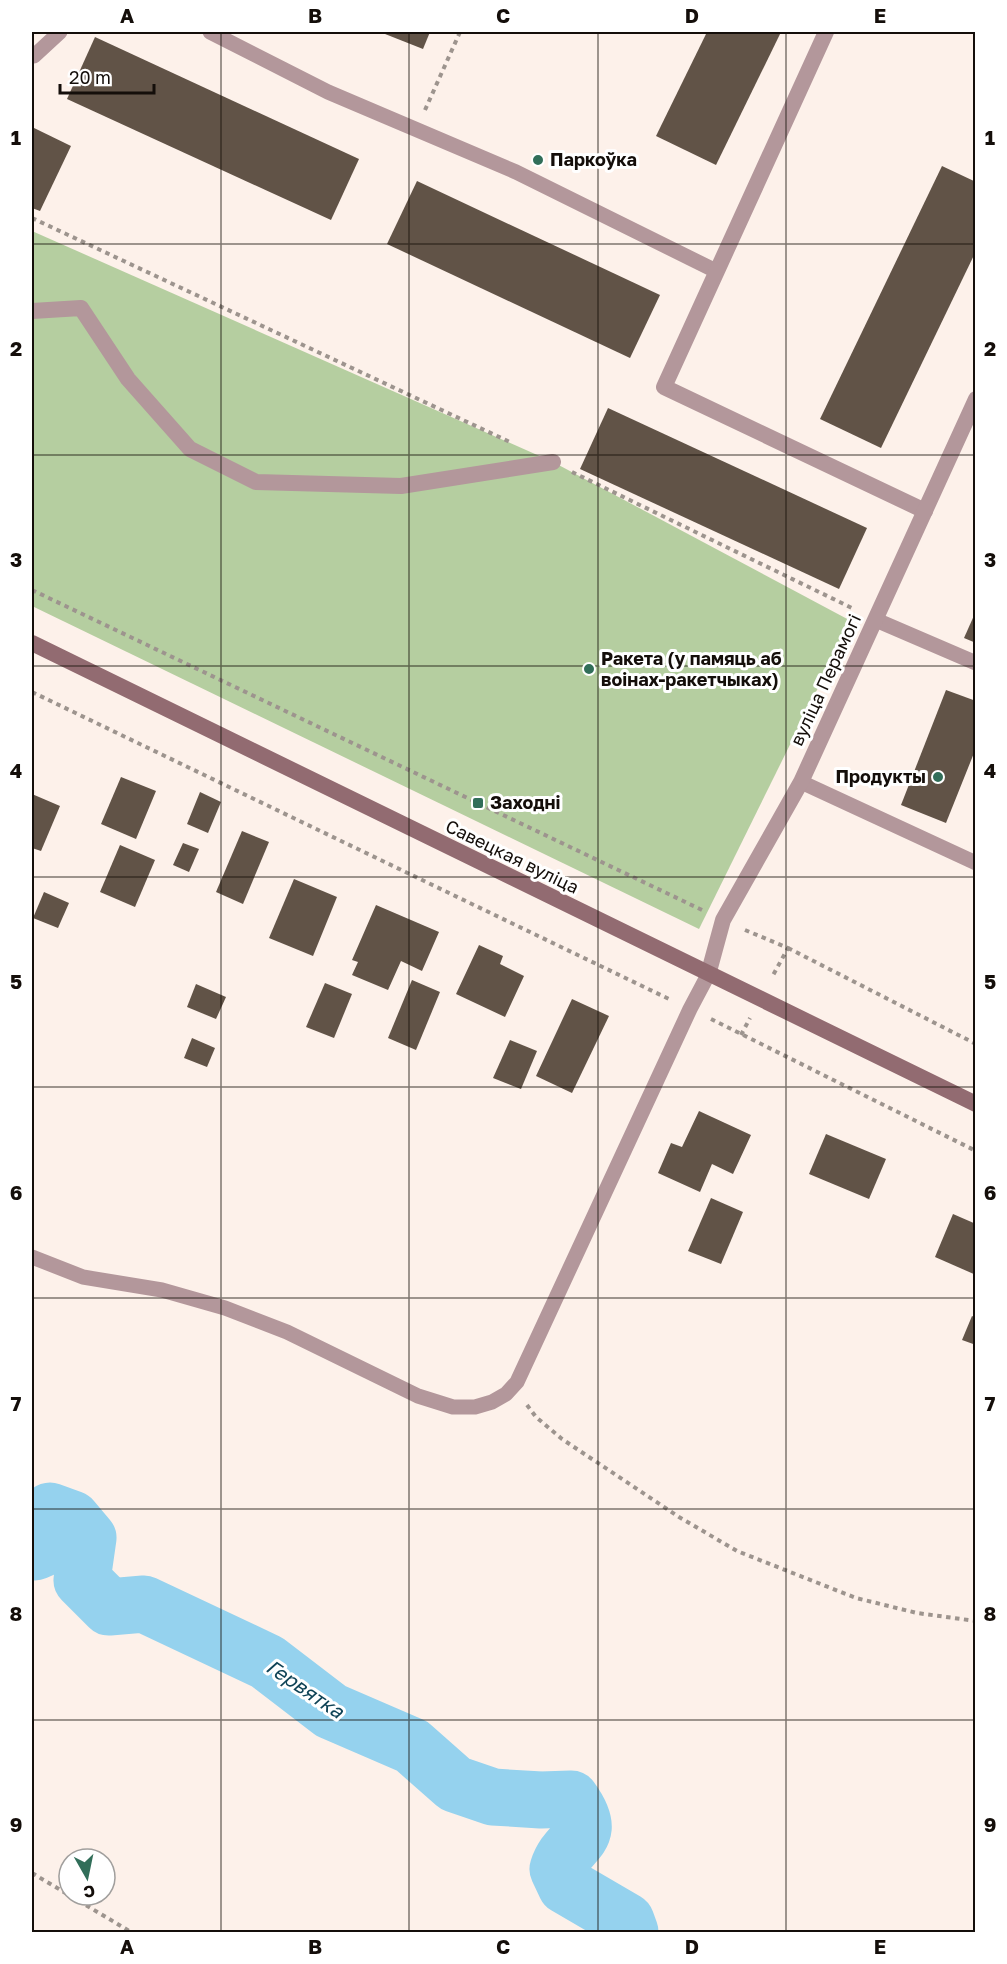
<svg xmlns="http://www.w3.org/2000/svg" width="1007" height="1964" font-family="'Golos Text',sans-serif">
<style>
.green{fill:#b5cea0}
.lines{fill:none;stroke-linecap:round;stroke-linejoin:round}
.river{stroke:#95d2ee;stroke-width:57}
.building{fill:#615347}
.path{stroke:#9d948e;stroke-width:4;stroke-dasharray:4.5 4.5;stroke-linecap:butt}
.service{stroke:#b3979b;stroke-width:15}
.pedestrian{stroke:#b3979b;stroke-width:16}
.minor{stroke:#b3979b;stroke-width:16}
.secondary{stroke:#926b71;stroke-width:16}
.grid{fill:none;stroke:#140e0a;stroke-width:1.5;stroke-opacity:0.55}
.poi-dot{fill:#316e59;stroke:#fff;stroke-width:2}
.labels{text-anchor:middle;stroke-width:6;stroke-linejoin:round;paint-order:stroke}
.poi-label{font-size:18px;font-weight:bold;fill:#140e0a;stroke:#fff;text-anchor:start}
.street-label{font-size:18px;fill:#140e0a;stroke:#fff}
.water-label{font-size:20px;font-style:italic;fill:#0f4356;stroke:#fff}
.neatline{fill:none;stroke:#140e0a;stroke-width:2}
.grid-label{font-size:20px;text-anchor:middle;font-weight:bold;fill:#140e0a}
</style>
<rect width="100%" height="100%" fill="#fdf1ea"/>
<path class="green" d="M32 231 553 462 851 621 699 929 32 606Z"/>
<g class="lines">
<path class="river" d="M32 1551 35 1552 51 1545 55 1536 44 1524 45 1519 50 1511 72 1519 88 1538 82 1580 109 1607 144 1604 267 1662 331 1711 412 1746 455 1784 493 1797 541 1800 571 1799C601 1840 568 1837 558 1869L566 1886 626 1921 630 1932"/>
</g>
<g class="building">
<path d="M380 32H430L423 49Z"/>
<path d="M707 32H781L716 165 656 136Z"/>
<path d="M95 37 359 159 331 220 67 99Z"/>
<path d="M32 127 71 146 40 211 32 208Z"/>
<path d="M942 166 976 182V251L881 448 820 419Z"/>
<path d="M417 181 660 295 630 358 387 244Z"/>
<path d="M608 408 867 528 839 589 580 469Z"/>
<path d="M976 611V643L964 638Z"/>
<path d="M946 690 976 701V748L946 823 901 805Z"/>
<path d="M121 777 156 791 136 839 101 824Z"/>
<path d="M200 792 221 802 208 833 187 824Z"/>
<path d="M32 794 60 806 41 851 32 848Z"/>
<path d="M242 831 269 842 243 904 216 892Z"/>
<path d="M183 843 199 849 189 872 173 865Z"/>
<path d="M120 845 155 860 135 907 100 892Z"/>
<path d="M294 879 337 897 313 956 269 938Z"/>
<path d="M44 892 69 903 58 928 33 918Z"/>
<path d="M376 905 439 932 422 971 401 961 388 990 352 975 358 962 352 960Z"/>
<path d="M479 945 503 956 500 964 524 976 505 1017 456 994Z"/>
<path d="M412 980 440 992 416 1050 388 1038Z"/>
<path d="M325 983 352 994 334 1038 306 1027Z"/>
<path d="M196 984 226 997 216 1019 187 1007Z"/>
<path d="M572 999 609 1016 572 1093 536 1076Z"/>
<path d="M192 1038 215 1048 207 1067 184 1058Z"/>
<path d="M510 1040 537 1051 521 1089 493 1078Z"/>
<path d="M699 1111 751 1135 733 1174 712 1164 700 1192 658 1173 671 1143 682 1147Z"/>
<path d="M826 1134 886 1159 869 1199 809 1174Z"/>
<path d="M711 1198 743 1212 721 1264 688 1251Z"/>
<path d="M953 1214 976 1224V1275L935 1257Z"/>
<path d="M972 1316 976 1318V1345L962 1340Z"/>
</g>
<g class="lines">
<g class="path">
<path d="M425 110 460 32"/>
<path d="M32 218 512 443"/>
<path d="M572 472 854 609"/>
<path d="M32 590 702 910"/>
<path d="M32 692 669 999"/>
<path d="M745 930 788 948 772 977"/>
<path d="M788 948 976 1044"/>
<path d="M711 1019 976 1151"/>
<path d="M741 1035 750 1018"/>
<path d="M527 1405 536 1417 562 1439 679 1517 737 1551 856 1598 917 1613 976 1621"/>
<path d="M32 1873 131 1932"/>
</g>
<g class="service">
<path d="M210 32 328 92 516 172 716 271"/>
<path d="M32 56H34L60 32"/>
<path d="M876 620 976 663"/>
<path d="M801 782 976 863"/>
<path d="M32 1257 83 1277 162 1290 225 1308 287 1332 418 1396 453 1407H475L492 1402 506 1394 517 1382 690 1009 708 975"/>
</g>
<path class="pedestrian" d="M32 311 81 308 128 379 190 449 256 482 401 486 553 462"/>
<g class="minor">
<path d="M826 32 664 387 925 511"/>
<path d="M708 975 723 920 801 782 976 399"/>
</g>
<path class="secondary" d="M32 643 976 1104"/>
</g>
<path class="grid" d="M221 32V1932M409 32V1932M598 32V1932M786 32V1932M32 244H976M32 455H976M32 666H976M32 877H976M32 1087H976M32 1298H976M32 1509H976M32 1720H976"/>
<g class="poi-dot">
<circle cx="538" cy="160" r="6"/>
<circle cx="589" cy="669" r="6"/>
<circle cx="938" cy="777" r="6"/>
<rect x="472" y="797" width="12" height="12" rx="3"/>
</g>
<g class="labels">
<g class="poi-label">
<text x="550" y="166">Паркоўка</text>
<text x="601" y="665">Ракета (у памяць аб<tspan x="601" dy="21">воінах-ракетчыках)</tspan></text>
<text x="926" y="783" text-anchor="end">Продукты</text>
<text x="490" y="809">Заходні</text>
</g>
<g class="street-label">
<text transform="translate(826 680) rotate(-65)" y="6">вуліца Перамогі</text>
<text transform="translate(512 857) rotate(26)" y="6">Савецкая вуліца</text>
</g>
<g class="water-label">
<text transform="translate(305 1689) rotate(34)" y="7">Гервятка</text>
</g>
</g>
<rect width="1007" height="1964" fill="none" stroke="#ffffff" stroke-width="66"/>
<g transform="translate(87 1877) rotate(171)"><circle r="28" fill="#ffffff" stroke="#a19f9d" stroke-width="1.5"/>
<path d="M0-4.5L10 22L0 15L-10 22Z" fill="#316e59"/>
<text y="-9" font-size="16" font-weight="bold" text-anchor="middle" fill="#140e0a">С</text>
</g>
<path d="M60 84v9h94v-9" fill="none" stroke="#140e0a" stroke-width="3"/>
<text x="69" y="84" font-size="18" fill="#140e0a" stroke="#ffffff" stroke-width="4.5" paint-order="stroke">20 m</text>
<rect x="33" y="33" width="941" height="1898" class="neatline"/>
<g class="grid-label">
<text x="127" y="23">A</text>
<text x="315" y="23">B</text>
<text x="503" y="23">C</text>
<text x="692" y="23">D</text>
<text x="880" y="23">E</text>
<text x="16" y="145">1</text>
<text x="990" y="145">1</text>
<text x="16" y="356">2</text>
<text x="990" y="356">2</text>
<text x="16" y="567">3</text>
<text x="990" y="567">3</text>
<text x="16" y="778">4</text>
<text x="990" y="778">4</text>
<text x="16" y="989">5</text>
<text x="990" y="989">5</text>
<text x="16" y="1200">6</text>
<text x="990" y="1200">6</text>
<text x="16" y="1411">7</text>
<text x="990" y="1411">7</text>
<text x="16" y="1621">8</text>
<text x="990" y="1621">8</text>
<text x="16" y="1832">9</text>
<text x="990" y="1832">9</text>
<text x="127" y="1954">A</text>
<text x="315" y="1954">B</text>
<text x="503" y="1954">C</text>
<text x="692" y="1954">D</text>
<text x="880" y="1954">E</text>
</g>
</svg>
